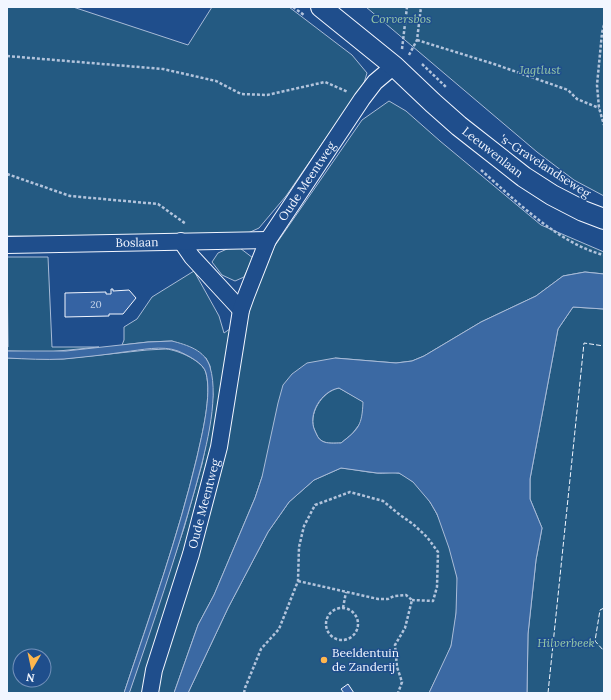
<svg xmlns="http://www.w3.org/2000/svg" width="611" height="700" font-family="Lora,serif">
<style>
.green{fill:#245a82;stroke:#a8bbd7;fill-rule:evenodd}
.water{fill:#3b69a3;stroke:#a8bbd7;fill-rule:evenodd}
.building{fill:#3563a3;stroke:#f2f6ff}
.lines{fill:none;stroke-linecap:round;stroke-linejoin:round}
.minor-casing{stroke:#f2f6ff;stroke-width:18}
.tertiary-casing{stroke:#f2f6ff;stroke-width:22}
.path{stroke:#b3c4dc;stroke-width:2.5;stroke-dasharray:3 2;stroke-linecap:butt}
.minor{stroke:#1f4e8c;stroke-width:16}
.tertiary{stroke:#1f4e8c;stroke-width:20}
.fence{stroke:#f2f6ff;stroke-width:1;stroke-dasharray:5 2;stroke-linecap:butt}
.poi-dot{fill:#ffb74d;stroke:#1f4e8c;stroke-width:1.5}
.labels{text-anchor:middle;stroke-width:3;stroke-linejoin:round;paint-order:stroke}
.number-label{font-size:10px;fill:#c3d1e8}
.park-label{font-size:12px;font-style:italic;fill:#97c8a6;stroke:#1f4e8c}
.street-label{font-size:12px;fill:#f2f6ff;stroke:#1f4e8c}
.poi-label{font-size:12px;fill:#f2f6ff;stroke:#1f4e8c;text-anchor:start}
</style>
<rect width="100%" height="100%" fill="#1f4e8c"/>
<g class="green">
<path d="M7 7H73L188 45 212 7H289L352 55 367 73 364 83 286 196 259 228 246 234 112 237 7 236Z"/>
<path d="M366 7H604V196L574 180 537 152Z"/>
<path d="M389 101 406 111 440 141 541 225 604 252V274L585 272 563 276 536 296 481 322 424 356 412 361 396 363 335 358 262 477 255 498 214 595 198 625 174 693H129L184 528 202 464 209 429 213 395 210 366 206 358 172 341 148 342 122 345 124 340V327L137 319 152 297 194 271 219 316 224 333 246 318 249 306 274 247 362 120Z"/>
<path d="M236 245 253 258 244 277 235 281 222 275 212 262 218 253Z"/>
<path d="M7 257H48L52 347H99L48 352 7 351V347H8Z"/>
<path d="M573 307 604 309V693H527L528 634 536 560 542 528 530 499V479L558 329Z"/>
<path d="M166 349C178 350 203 361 206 373 212 396 202 435 197 457 178 537 150 615 124 693H7V358L62 359 147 350ZM20 656H44V680H20Z"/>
<path d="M339 388 364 402 362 421 352 434 341 443C335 443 327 444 322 441 318 439 317 435 315 431 307 415 322 391 339 388Z"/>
<path d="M341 468C353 469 365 472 377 473 384 474 394 471 401 474 434 490 451 543 457 577 459 590 455 634 451 646 445 662 436 678 429 693H188L228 608 268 532 289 502 314 480Z"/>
</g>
<g class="water">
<path d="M585 272 604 274V309L573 307 558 329 530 479V499L542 528 536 560 528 634 527 693H429L451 646 456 613 457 578 449 548 437 514 430 502 413 482 399 473H377L341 468 314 480 289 502 268 532 228 608 188 693H174L198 625 214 595 255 498 262 477 278 403 283 385 292 374 307 363 335 358 396 363 412 361 424 356 481 322 536 296 563 276ZM339 388 363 402C362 425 359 429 341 443 335 443 327 444 322 441 318 439 317 435 315 431 307 415 321 391 339 388Z"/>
<path d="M172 341C187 345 205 350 210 367 220 400 204 456 195 489 176 557 153 624 130 691L129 693H124C150 615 178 537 197 457 202 434 212 395 206 373 204 363 187 355 178 351 162 345 141 350 124 352 104 355 84 357 64 359 45 360 26 359 7 358V351H66L148 342Z"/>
</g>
<g class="building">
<path d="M111 289H113V291L129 290 136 298 123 314H109V316L65 317V293L106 292V294H111Z"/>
<path d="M348 684 354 693H344L341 689Z"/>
</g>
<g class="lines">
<g class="minor-casing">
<g id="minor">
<path d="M181 241 192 257 241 310"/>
<path id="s1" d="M7 245 268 240"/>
<path id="s2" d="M150 693 154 670 191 554 219 447 241 310 246 296 268 240 362 99 375 82 394 66"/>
</g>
</g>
<g class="tertiary-casing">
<g id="tertiary">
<path id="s3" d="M321 7 394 66 433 103 459 126 524 177 552 195 583 211 604 219"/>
</g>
</g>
<g class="path">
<path d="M293 7 304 15"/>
<path d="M604 25 602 33 597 85 599 108 604 125"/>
<path d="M417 40 494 64 568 90 577 99 599 108"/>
<path d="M402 49 407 7"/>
<path d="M409 55 417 40 421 7"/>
<path d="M7 56 163 69 216 81 241 94 267 95 325 82 348 92"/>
<path d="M422 64 447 88"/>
<path d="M549 168 565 179"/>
<path d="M481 170C515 200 559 244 604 255"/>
<path d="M7 174 70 196 158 204 186 224"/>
<path d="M298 581 378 599H388L394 596 406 595 412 600 405 628 395 645 397 667 402 682 398 693"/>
<circle cx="342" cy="624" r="16"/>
<path d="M343 608 346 592"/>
<path d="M244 693 245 688 261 649 279 629 298 581 299 547 304 526 315 505 350 492 383 501 400 515 413 524 427 537 438 552 437 587 433 601 412 600"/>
</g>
<use href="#minor" class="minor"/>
<use href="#tertiary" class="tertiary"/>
<g class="fence">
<path d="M604 608 600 610 595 641 604 651"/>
<path d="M548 693 584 343 604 346"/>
</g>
</g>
<circle class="poi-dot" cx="324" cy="660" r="4"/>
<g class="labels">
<g class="number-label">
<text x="96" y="308">20</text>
</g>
<g class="park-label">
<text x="401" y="23">Corversbos</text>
<text x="540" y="74">Jagtlust</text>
<text x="566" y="647">Hilverbeek</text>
</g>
<g class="street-label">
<text dy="4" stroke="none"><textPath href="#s3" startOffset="225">Leeuwenlaan</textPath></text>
<text transform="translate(545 166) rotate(33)" y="4">'s-Gravelandseweg</text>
<text dy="4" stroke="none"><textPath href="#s2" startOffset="540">Oude Meentweg</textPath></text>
<text dy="4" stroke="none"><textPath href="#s1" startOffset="130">Boslaan</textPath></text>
<text dy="4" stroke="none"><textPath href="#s2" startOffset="197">Oude Meentweg</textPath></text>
</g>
<g class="poi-label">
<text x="332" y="657">Beeldentuin<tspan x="332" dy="14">de Zanderij</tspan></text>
</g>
</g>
<rect width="611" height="700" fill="none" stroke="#f2f6ff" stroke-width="16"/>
<g transform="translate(32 668) rotate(189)"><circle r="19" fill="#1f4e8c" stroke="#7391ba"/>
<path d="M0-3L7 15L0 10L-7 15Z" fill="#ffb74d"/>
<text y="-6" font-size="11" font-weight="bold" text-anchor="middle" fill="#f2f6ff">N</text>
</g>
</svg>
